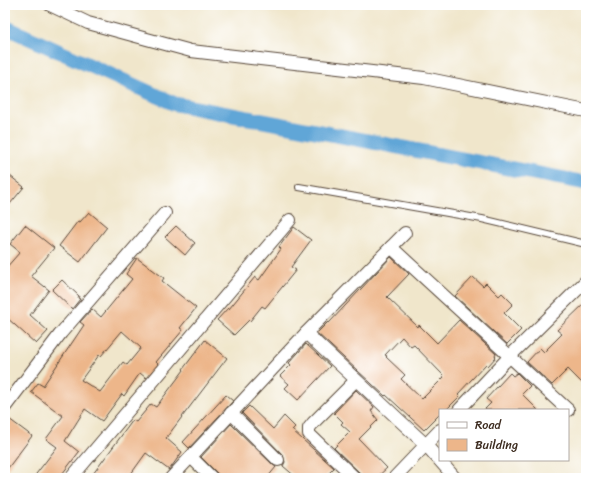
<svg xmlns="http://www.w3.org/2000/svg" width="591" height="483" font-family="Sriracha,sans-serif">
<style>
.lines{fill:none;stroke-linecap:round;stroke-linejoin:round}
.canal{stroke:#61a6d7;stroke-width:15}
.building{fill:#edb68a;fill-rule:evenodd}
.service-casing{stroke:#564638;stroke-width:8}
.minor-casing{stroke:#564638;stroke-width:14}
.service{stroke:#fff;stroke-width:6}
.minor{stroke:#fff;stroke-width:12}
</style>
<rect width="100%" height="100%" fill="#fff"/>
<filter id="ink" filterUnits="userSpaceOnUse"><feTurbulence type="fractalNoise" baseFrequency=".025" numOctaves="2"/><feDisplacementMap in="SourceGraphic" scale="8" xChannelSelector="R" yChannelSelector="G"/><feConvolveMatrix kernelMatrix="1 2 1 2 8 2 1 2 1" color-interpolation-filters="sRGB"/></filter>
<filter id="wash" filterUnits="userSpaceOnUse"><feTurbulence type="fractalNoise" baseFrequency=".012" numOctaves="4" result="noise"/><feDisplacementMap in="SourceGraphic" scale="16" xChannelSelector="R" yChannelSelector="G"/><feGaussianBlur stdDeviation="0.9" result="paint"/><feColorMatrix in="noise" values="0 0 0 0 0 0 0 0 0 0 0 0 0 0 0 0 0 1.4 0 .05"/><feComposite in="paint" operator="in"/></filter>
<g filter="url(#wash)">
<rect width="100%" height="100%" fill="#f0e6cb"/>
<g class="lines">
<path class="canal" d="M5 27 175 104 586 183"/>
</g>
<g id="blocks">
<g class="building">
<path d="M5 172 24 187 5 210Z"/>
<path d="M89 212 107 227 80 262 59 246 78 221 80 222Z"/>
<path d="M25 225 54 248 31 276 49 290 30 315 48 331 36 344 5 316V269L20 252 10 244Z"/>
<path d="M176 226 195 243 185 255 165 237Z"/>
<path d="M294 227 311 240 291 267 296 270 265 308 262 306 250 321 249 320 234 335 217 320 228 308 229 309 255 277 259 280 281 249 279 247Z"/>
<path d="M391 257 409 274 387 297 418 327 419 325 437 343 459 320 496 354 495 356 496 357 488 366 486 364 458 394 460 396 446 410H440V414L424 430 386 395 385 396 317 333 328 322 329 323ZM402 337 411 347 414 345 443 375 442 376 444 377 422 399 401 379 405 375 386 357 387 356 385 355Z"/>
<path d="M137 258 164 278 162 281 196 308 180 328 183 330 156 362 158 364 146 378 140 373 124 396 122 394 102 421 85 409 65 441 79 452 59 478H33L57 447 46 439 63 416 31 392 38 383 43 386 84 325 80 322 92 309 101 317 132 279 126 274ZM122 331 141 348 127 365 123 362 100 392 81 380 99 355 101 356Z"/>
<path d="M473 277 483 286 486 283 499 296 502 293 513 304 504 313 521 330 507 344 455 296Z"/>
<path d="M62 280 79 296 78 298 80 299 72 309 52 290Z"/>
<path d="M586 302V387L568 369 552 385 527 362 540 348 544 352 562 334 557 330Z"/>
<path d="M205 340 227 358 166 438 182 452 172 466 169 470 146 453 128 478H90L133 420 136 422 151 404 156 407 184 370 183 369Z"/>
<path d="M306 344 330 366 298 400 285 388 289 384 280 376 291 365 289 363Z"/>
<path d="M510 373 513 376 517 373 530 386 522 394 538 410H484L491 403 486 399Z"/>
<path d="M356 390 374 407 371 411 378 420 359 439 387 468 376 478H363L360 473 334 448 350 432 341 424 343 422 334 413Z"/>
<path d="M226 395 233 401 189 448 183 442Z"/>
<path d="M249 406 273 429 284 416 295 427 292 430 334 468 324 478H297L283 466 285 462 283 455 242 413Z"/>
<path d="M5 416 32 436 5 472Z"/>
<path d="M231 424 273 465 276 467 267 478H220L217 473 201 457Z"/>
</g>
</g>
</g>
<g filter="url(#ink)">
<use href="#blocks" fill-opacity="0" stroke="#564638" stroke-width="1"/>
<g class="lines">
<g class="service-casing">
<path id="service" d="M299 187 482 219 586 244"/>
</g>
<g class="minor-casing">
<g id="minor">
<path d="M50 5 88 23 191 51 424 78 586 111"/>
<path d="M391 247 568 410"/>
<path d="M306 333 426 445 455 478"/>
<path d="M5 407 61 333 165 213"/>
<path d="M459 410 510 356 586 281"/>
<path d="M231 413 278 460"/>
<path d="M191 457 212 478"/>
<path d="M71 478 290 220"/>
<path d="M171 478 306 333 405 233"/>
<path d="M355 478 309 434V428L313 423 356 380"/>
<path d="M394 478 440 430"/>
</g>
</g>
<use href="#service" class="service"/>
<use href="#minor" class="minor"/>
</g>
</g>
<rect width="591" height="483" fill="none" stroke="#fff" stroke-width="20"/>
<rect x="439" y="409" width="130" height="52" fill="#ffffff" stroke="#b1aaa5"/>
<rect x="447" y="422" width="20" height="6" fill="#ffffff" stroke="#b1aaa5"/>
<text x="475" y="429" font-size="12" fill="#3b2a1e">Road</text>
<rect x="447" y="439" width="20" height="12" fill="#edb68a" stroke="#b1aaa5"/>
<text x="475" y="449" font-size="12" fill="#3b2a1e">Building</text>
</svg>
